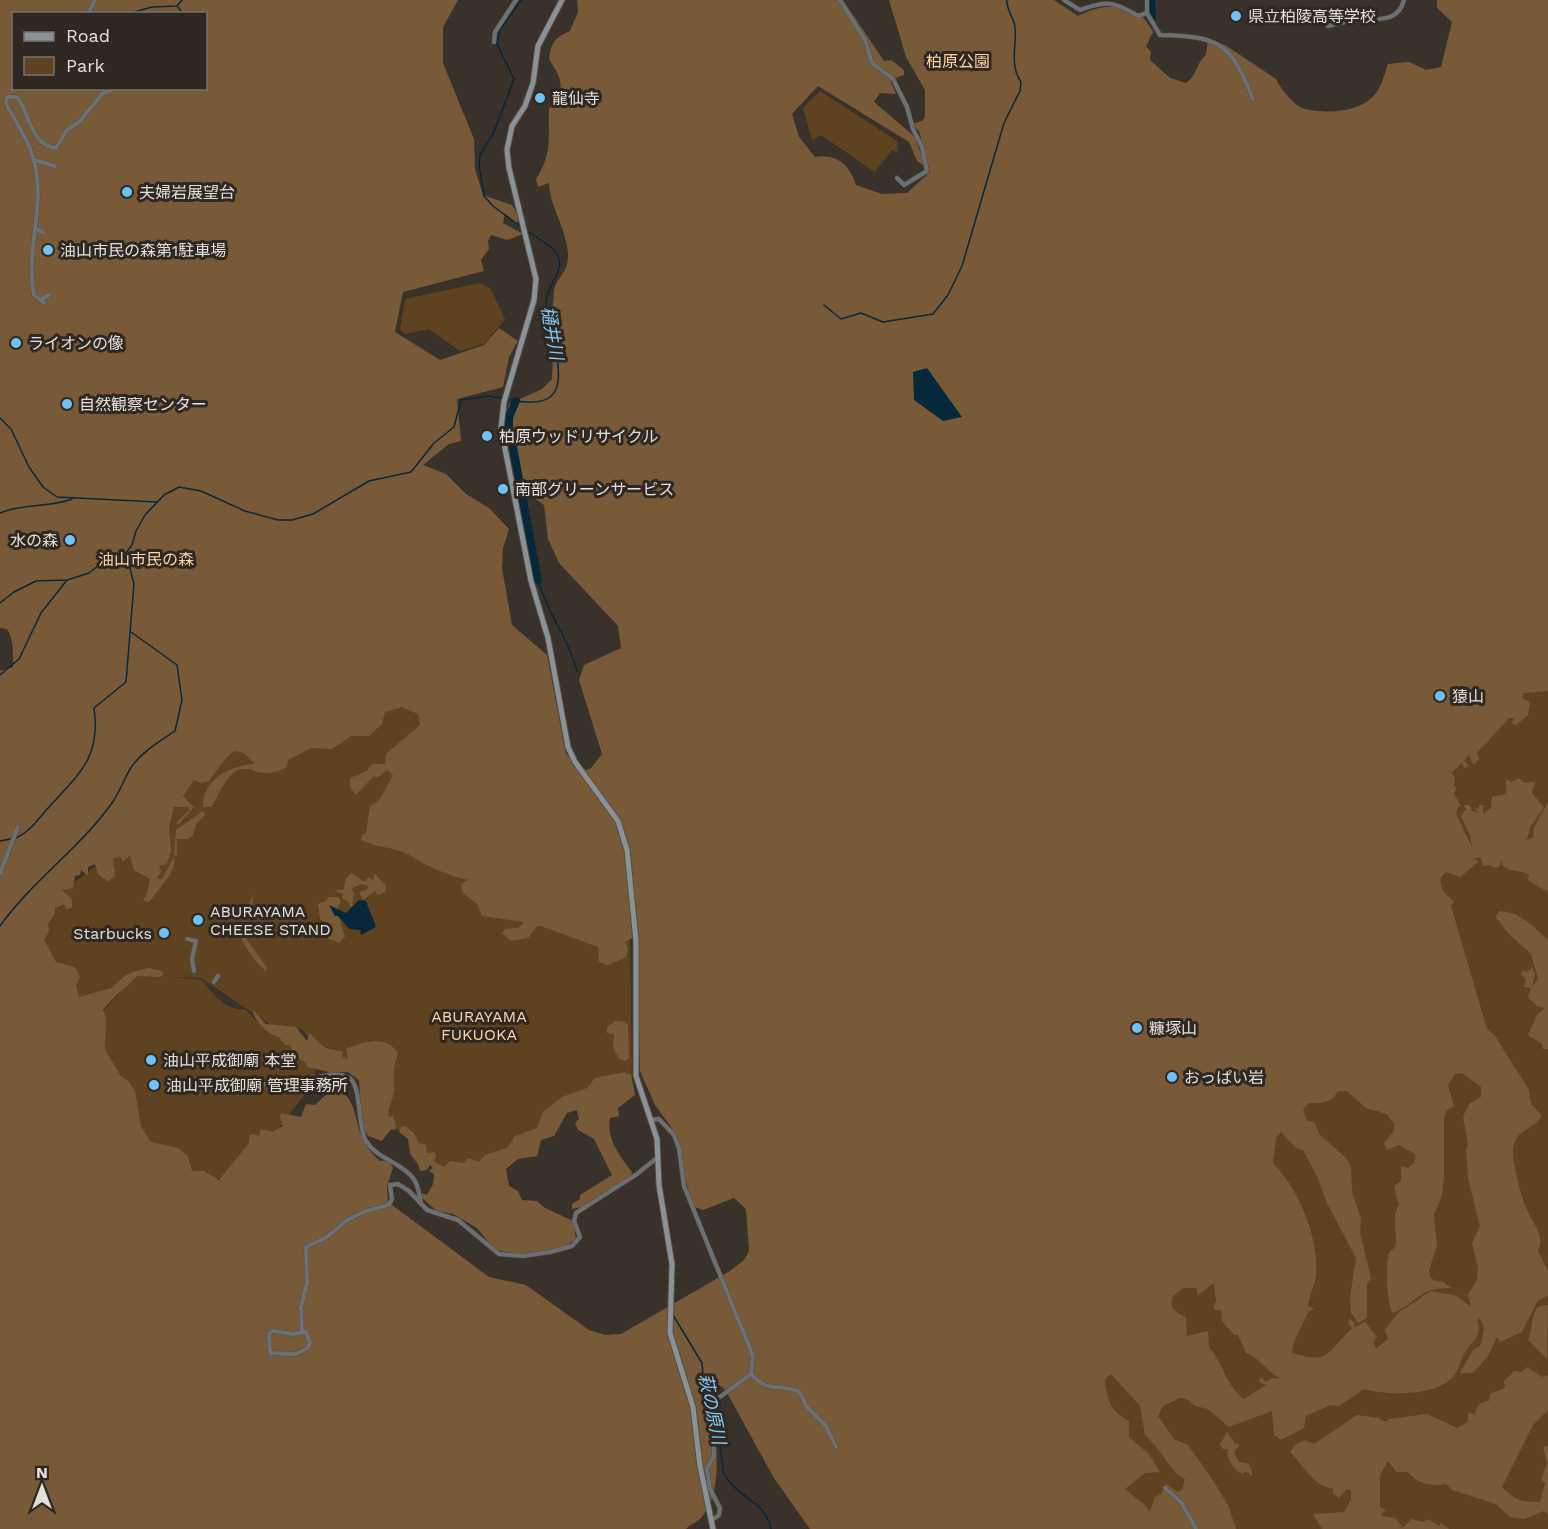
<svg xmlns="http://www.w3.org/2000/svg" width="1548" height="1529" font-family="'Work Sans','Noto Sans JP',sans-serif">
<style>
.green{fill:#5f4321}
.forest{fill:#785a38;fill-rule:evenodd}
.water{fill:#07283a}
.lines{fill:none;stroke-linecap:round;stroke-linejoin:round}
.stream{stroke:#07283a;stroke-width:1.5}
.river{stroke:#07283a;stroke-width:8}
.street-casing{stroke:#544e47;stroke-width:5}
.secondary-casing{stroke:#544e47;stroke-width:7}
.street{stroke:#6c7073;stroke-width:4}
.secondary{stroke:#8b9296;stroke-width:5}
.poi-dot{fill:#6fc2f4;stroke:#2f2822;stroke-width:2}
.labels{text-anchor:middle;stroke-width:6;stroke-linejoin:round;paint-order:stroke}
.poi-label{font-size:16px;fill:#e3dfda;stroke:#2f2822;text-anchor:start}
.park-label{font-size:16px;fill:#fdd5a8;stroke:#2f2822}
.water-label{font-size:18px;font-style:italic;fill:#84c9f4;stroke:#2f2822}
</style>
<rect width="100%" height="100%" fill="#39322b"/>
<g class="green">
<path d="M820 91 897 141 898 153 892 150 875 172 821 135 812 140 803 108Z"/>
<path d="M480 283 490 288 505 319 484 344 460 351 429 329 405 334 400 330 405 299Z"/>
<path d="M1548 673V1529H1151L1084 1455 1087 1374 1405 817 1472 707Z"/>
<path d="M402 693 630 936 632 1082 566 1106 542 1136 445 1176 418 1144 389 1124 372 1077 324 1052 301 1029 274 1027 201 978 171 977 142 971 83 1018 24 919 114 853 237 742Z"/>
<path d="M138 973 202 980C212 994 228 1012 245 1009L263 1028 279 1035 314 1066 316 1080 277 1130 221 1179H189L148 1144 99 1050 104 1010Z"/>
</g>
<g class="forest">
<path d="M0 0H458L443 27V63L474 139 475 169 483 195 512 205 519 217 517 223 505 214 503 223 523 234 507 240 491 235 488 241 489 249 481 260 484 271 403 292 395 332 440 360 484 345 499 328 518 341 509 357 503 387 457 399 461 441 449 444 423 465 446 474 466 494 489 508 509 529 503 548 502 568 512 625 547 655 566 754 586 770 591 768 602 754 579 680 584 665 621 648 618 626 559 563 548 539 544 505 517 486 505 420 509 404 542 389 552 379C554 350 551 321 554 291 555 279 569 273 568 254 567 229 550 208 549 183L538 187 536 179C553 153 548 136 549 109 566 87 563 81 549 59 552 42 554 38 570 31L578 12 577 0H843L884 61 891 60 904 70V75L890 80 896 94 880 93 874 102 915 137 925 166 917 161 909 142 818 86 792 114 799 137 815 157C836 153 850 165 856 185L882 194 907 193 930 172 919 131 911 124 922 121 925 117V90L906 57 889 0H1054L1078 16C1107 2 1137 0 1153 32L1146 46 1151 52 1150 60 1170 78 1186 83C1197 76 1196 63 1206 55L1208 39 1225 45 1276 79C1280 88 1295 107 1305 109 1328 114 1364 113 1378 90 1383 82 1385 72 1388 64L1409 62 1426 70 1441 67 1452 22 1437 8V0H1548V691L1524 693 1522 698 1530 702 1528 715 1516 725 1512 723 1514 718H1509L1477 753 1479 758 1476 763 1473 764 1469 755 1464 761 1469 766 1464 768 1462 763 1451 773 1455 777 1454 787H1456L1454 794 1461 806 1458 807 1456 814 1472 847 1470 835 1461 816 1466 809 1464 805H1469L1472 809 1469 810 1479 813 1473 807 1478 809 1479 805H1483V814L1491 808 1492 797 1506 794V779L1511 782 1519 778 1524 783 1535 782 1532 793 1544 808 1530 827 1527 840 1533 838 1534 828 1548 802V892L1528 880 1529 875C1520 869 1510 873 1502 865V859L1499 867 1494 868 1491 865 1483 866 1481 858H1474L1478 862 1460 877 1446 872 1441 877C1439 892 1447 894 1454 902L1451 906 1487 1029 1495 1036 1529 1090 1531 1104 1542 1115C1536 1130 1515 1128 1513 1149 1512 1162 1522 1201 1528 1212 1534 1224 1545 1237 1538 1251L1548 1271V1296L1538 1300 1522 1332 1500 1342 1497 1337 1488 1356 1473 1373H1460L1473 1350 1480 1346C1483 1334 1488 1324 1477 1317 1483 1339 1473 1338 1464 1354 1459 1363 1459 1371 1451 1379 1431 1397 1387 1395 1364 1389L1339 1406 1330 1405 1306 1416 1304 1428 1281 1440 1274 1435 1272 1411 1229 1427 1208 1409 1195 1406 1185 1398H1180L1163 1406 1158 1416 1174 1439 1188 1445 1210 1476 1228 1505 1236 1529H810L774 1478 726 1391 721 1386 712 1385 704 1392C717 1423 726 1491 701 1518 696 1523 690 1524 686 1529H0V671L13 667C13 655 14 639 7 629L0 628ZM14 14H206V88H14ZM402 707 418 714 420 725 386 754 385 764H372L367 771 350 778V787L356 795 374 776 377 778 387 770 393 775 380 799 370 806 366 833 362 835 361 840C375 848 397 847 409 855 427 866 446 875 468 880L461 884 462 892 477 904 482 916 524 922 518 928 505 929 502 933 511 941 528 938 537 926H541L598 947 599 962 608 965 626 957 628 949 625 942 632 938 637 941 640 1071 655 1105 671 1127 691 1200 695 1207 703 1210 734 1198 746 1209 749 1251 744 1260 730 1271 621 1334 605 1335 589 1330 526 1285 489 1277 388 1202 387 1186 393 1168 388 1160 380 1161C371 1153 365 1145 361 1134 355 1121 356 1098 338 1090L328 1093 315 1105 306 1104 301 1117 281 1113 280 1118 283 1126 272 1132 261 1129 259 1136 250 1134 249 1143 219 1180 204 1171H192L188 1156 178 1148 151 1142 141 1127 135 1091 128 1081 121 1076 105 1050 106 1017 103 1010C115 995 127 987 137 976L159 977 164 975 162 971 149 968 136 971 126 975 111 988 79 997 76 985 80 977 75 967 56 962 44 940 49 932 48 923 55 914V908L64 904 66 909 72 908V899L62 890 73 888 75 876 80 875 81 870 88 876V867L95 864 98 874 108 882 115 876 113 859 120 856 123 862 130 855 134 870 150 879 147 894 143 900 149 902 170 875 175 862 173 859 162 879 157 878 161 871 159 866 167 864 171 851 169 828 174 807H187L190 810 176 823 179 824 194 807 183 796 194 780 202 783 209 781C217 769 223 761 234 751L244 753 255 764C230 765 202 780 203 807H211C218 797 226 775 238 770 242 768 247 770 251 769 259 775 277 774 287 767L288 760 311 748 332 749 351 736H369L382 724 385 712ZM1462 1073 1481 1087V1097L1470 1103 1463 1116 1468 1144 1466 1149 1468 1178 1480 1226 1472 1243 1478 1268 1477 1280 1468 1295 1471 1307 1457 1296 1431 1291 1398 1313 1385 1330 1388 1339 1376 1348 1373 1342 1377 1337 1365 1322 1353 1328 1355 1323 1350 1319 1348 1323 1352 1329C1325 1352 1332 1365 1292 1353 1292 1341 1303 1325 1308 1312L1314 1309 1308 1306C1309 1295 1315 1286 1316 1275 1319 1237 1299 1190 1273 1163L1276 1138 1281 1132 1296 1148 1303 1150 1317 1176 1327 1203 1356 1258 1350 1297 1351 1313 1358 1323 1367 1318V1284L1371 1278 1360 1233 1361 1219 1352 1191 1351 1167 1346 1158 1320 1135 1314 1122 1307 1121 1303 1109 1309 1103C1321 1104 1332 1103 1338 1091H1347L1366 1108 1387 1114 1394 1124V1131L1384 1143 1387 1150 1399 1145 1415 1154 1414 1163 1408 1168 1401 1166V1181L1394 1186 1399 1206C1392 1213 1396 1231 1396 1242 1396 1248 1392 1249 1389 1253 1385 1262 1387 1308 1393 1313 1419 1302 1418 1287 1452 1288L1443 1282 1435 1281 1430 1277 1429 1270 1437 1246 1434 1215 1442 1195 1444 1176V1117L1447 1110 1454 1106 1448 1085 1455 1074ZM1214 1283 1216 1301 1213 1306 1215 1310H1221L1222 1321 1234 1335H1238L1246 1353C1261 1358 1266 1372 1281 1379L1273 1378 1266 1382 1261 1377 1259 1382 1266 1385 1244 1399C1227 1388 1221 1358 1209 1348L1208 1331 1187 1336 1186 1318C1177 1311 1168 1311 1173 1296L1183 1288H1196L1198 1295ZM1111 1374 1140 1406 1145 1435C1159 1446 1173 1475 1185 1479L1182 1490 1178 1492 1166 1484 1161 1494 1155 1497 1150 1512 1146 1506 1125 1489 1145 1473 1160 1472 1149 1454 1129 1437V1421C1110 1410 1107 1401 1105 1379Z"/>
<path d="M203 811 205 815 197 823 193 835 188 839H177V855L174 856 176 830Z"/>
<path d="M351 873 365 882 368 877 373 880 375 874 386 886 385 892 378 895 375 891 363 900 359 892 367 890 369 886 361 884 351 889 354 893 352 907 350 906 348 902 342 898 343 894 335 891 344 889 345 880Z"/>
<path d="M253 895 252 910 241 929 245 927 243 934 267 968 266 971C257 964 240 943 240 931L235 932 241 922 244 921V924L248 913 244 915Z"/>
<path d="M329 897H338L341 900 337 910 345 937 339 943 328 938 325 922 320 919 318 904 326 901Z"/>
<path d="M1499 911C1523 913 1532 926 1548 940V1049H1543L1542 1044 1528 1035 1537 1015 1545 1008 1537 1006 1528 997 1531 988 1524 987 1526 979 1521 975 1523 970 1527 972 1532 968 1535 973 1532 987 1538 979 1531 954 1507 932 1496 917Z"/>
<path d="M253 1010 266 1024 296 1027 307 1041 309 1033 325 1048 343 1052 342 1056 346 1059 348 1057 346 1049C362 1042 388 1034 398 1054 393 1066 394 1075 394 1088 395 1098 387 1105 389 1117L393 1116 396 1125 395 1130 391 1129 382 1141 368 1136 362 1125 359 1080 348 1072 333 1073 307 1067 306 1063 296 1057 290 1045H285L279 1037C269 1036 252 1019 253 1010Z"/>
<path d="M615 1021H622L628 1025 629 1058 626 1061 619 1059 613 1047 614 1034 607 1033V1027Z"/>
<path d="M625 1072 631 1075 635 1095 618 1108 619 1116 610 1118C606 1139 620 1156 632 1172L631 1175 581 1207 572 1209V1204L580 1199V1195L612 1175 594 1139 578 1130 575 1123 579 1119 577 1110 567 1113 554 1136 541 1140 537 1156 518 1159 506 1169 509 1186 518 1191 522 1200 537 1201 545 1208 573 1221 576 1239 565 1247 541 1253 523 1255 495 1250 477 1228 453 1214 437 1211 421 1197 422 1193 427 1195 433 1184 434 1174 429 1171 433 1168 430 1165 427 1170 420 1171 418 1164 410 1154 408 1139 399 1132 401 1127 405 1126 413 1132 419 1143 426 1145 427 1153 435 1152 436 1157 433 1161 444 1167 450 1161 463 1163 468 1158 479 1162 485 1155 507 1148 515 1136 537 1128 543 1112 562 1097 587 1088 595 1078Z"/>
<path d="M1547 1305H1548L1547 1359 1528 1340C1534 1327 1529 1320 1538 1307Z"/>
<path d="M1527 1367 1543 1377 1548 1375V1410L1533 1425 1502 1487C1515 1500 1520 1502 1540 1502L1545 1483 1541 1480 1547 1463 1543 1447 1548 1446V1515L1544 1511 1524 1519 1510 1517 1496 1504 1452 1490 1446 1484C1432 1487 1416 1483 1408 1472H1396L1388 1461 1380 1475V1507L1386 1510 1381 1514 1382 1516 1395 1518 1403 1528 1411 1519 1424 1522 1427 1519 1439 1526 1441 1523 1449 1529H1322L1313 1514 1344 1512 1351 1500V1490L1347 1489 1339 1498 1333 1494V1488C1316 1489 1302 1464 1290 1452L1295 1445 1305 1440 1314 1444 1357 1415 1378 1418 1385 1422 1389 1419 1427 1414 1457 1428 1468 1422V1413L1475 1414C1477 1405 1480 1402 1489 1401L1490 1394 1505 1388 1504 1381 1514 1371 1521 1372Z"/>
<path d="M1227 1432 1235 1443 1240 1445 1234 1452 1239 1462 1249 1464 1253 1476 1244 1471 1243 1474C1234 1471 1231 1463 1227 1455L1228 1449H1223L1220 1445Z"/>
</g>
<g class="water">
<path d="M927 368 962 417 943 421 914 400 913 372Z"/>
<path d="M359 900 366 901 376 927 361 935 360 930 349 929 338 916H335L329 905 346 913Z"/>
</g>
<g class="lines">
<g class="stream">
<path d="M178 7 183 14"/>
<path d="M127 14 152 7 177 6 182 0"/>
<path d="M520 226 493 206 484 196 479 165 480 155 494 132 514 79 497 44 500 30 521 0"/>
<path d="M824 305 841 319 861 313 883 322 933 314 948 295 962 266 1004 123 1020 91 1021 82C1009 65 1017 44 1015 27 1014 17 1006 10 1007 0"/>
<path d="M508 399C590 419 548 342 546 304 545 286 565 273 558 256 552 244 536 238 526 230"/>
<path d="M0 418 11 429 29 467 43 487 57 497 157 502"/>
<path d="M0 513C23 503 50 508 72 499"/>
<path d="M538 580C547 613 569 639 577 671"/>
<path d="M0 603 14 592 36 581 67 580 89 573 109 557 126 553 132 545 136 531 145 515 164 495 179 487 201 491 245 511 278 520H292L313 514 369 481 411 472 434 443 454 427 461 400 488 396 503 398"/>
<path d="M0 675 19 659 41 613 67 580"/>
<path d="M16 838C31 831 38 819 49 807 80 773 101 757 94 708L126 682 134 584 126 553"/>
<path d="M0 841 11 839"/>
<path d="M0 926C32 881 80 848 112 803 120 792 124 778 132 766 143 751 160 741 175 731L182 700 177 665 131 632"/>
<path d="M673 1315 702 1363 704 1387 711 1405"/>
<path d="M715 1412 724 1474C737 1498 766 1501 771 1529"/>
</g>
<g class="river">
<path d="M1151 0 1152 17"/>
<path d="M516 401 509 417V426L538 580"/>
</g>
<g class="street-casing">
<g id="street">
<path d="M840 0 865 40 872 63 893 79 907 107 913 129 922 147 927 171 904 185 897 178"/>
<path d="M1064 0 1080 10C1107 0 1113 1 1138 16L1147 13V0"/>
<path d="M1147 13 1160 35C1221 36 1231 44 1253 99"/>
<path d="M88 14 95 0"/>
<path d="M1328 26C1337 24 1347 21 1356 20 1376 18 1398 24 1404 0"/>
<path d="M494 42 495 32 516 0"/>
<path d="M35 160 55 166"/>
<path d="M37 229 43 232"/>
<path d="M41 300 49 295"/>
<path d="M44 303 34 295C25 251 46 205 34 161 29 139 15 123 6 103L7 97H17C30 113 30 145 56 148L66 131 80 121 103 93 117 88"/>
<path d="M0 873 18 827"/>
<path d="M187 939 196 941 192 959 194 971"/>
<path d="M214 982 218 976"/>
<path d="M262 1084C274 1084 287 1085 299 1083 315 1079 331 1070 348 1077 362 1083 357 1126 366 1141 377 1159 401 1162 413 1178 419 1185 419 1195 421 1204"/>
<path d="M651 1120 659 1119 674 1135 679 1148 684 1186 753 1356 751 1374 713 1402 714 1456 707 1469 710 1489 720 1508 719 1515 711 1521"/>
<path d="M273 1331 293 1334 306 1332 310 1343 308 1348 296 1354 270 1353 269 1334Z"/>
<path d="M302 1331 301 1307 307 1283 306 1247 327 1237 347 1220 366 1211 389 1205 392 1199 390 1185 398 1184 409 1191 427 1210 458 1220 499 1254 523 1256 550 1252 572 1246 580 1237 574 1221 576 1213 637 1174 658 1157"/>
<path d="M751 1374C768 1394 781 1383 800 1392L806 1406 826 1426 836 1447"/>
<path d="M1165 1488 1181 1502 1196 1529"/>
</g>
</g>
<g class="secondary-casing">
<path id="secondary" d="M562 0 538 46 533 83 525 106 512 126 507 150 509 168 536 279 534 300 504 402 501 428 531 581 548 638 568 747 575 762 618 821 627 850 636 941V1076L657 1139 659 1185 672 1264 670 1333 693 1407 700 1466 713 1529"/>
</g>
<use href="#street" class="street"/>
<use href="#secondary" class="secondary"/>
</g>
<g class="poi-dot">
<circle cx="1236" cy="16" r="6"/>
<circle cx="540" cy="98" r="6"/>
<circle cx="127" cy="192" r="6"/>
<circle cx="48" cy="250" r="6"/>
<circle cx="16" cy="343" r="6"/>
<circle cx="67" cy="404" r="6"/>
<circle cx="487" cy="436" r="6"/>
<circle cx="503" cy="489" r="6"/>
<circle cx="70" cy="540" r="6"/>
<circle cx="1440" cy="696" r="6"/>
<circle cx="198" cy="920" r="6"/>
<circle cx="164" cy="933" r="6"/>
<circle cx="1137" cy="1028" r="6"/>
<circle cx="151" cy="1060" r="6"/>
<circle cx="1172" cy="1077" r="6"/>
<circle cx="154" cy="1085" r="6"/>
</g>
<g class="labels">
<g class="poi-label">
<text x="1248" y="22">県立柏陵高等学校</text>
<text x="552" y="104">龍仙寺</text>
<text x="139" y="198">夫婦岩展望台</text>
<text x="60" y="256">油山市民の森第1駐車場</text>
<text x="28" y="349">ライオンの像</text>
<text x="79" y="410">自然観察センター</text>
<text x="499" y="442">柏原ウッドリサイクル</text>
<text x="515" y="495">南部グリーンサービス</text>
<text x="58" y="546" text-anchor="end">水の森</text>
<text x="1452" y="702">猿山</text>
<text x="210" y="917">ABURAYAMA<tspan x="210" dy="18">CHEESE STAND</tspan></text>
<text x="152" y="939" text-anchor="end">Starbucks</text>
<text x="1149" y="1034">糠塚山</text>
<text x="163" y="1066">油山平成御廟 本堂</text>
<text x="1184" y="1083">おっぱい岩</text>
<text x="166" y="1091">油山平成御廟 管理事務所</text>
</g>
<g class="park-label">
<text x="958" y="67">柏原公園</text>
<text x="146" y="565">油山市民の森</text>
<text x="479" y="1022">ABURAYAMA<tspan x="479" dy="18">FUKUOKA</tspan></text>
</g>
<g class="water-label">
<text transform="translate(552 333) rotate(80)" y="6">樋井川</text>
<text transform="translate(712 1409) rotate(78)" y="6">萩の原川</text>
</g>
</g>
<rect x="12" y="12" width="195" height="78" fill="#2f2822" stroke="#77716c" stroke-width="1.5"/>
<rect x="24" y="32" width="30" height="9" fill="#8b9296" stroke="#77716c" stroke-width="1.5"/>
<text x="66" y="42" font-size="18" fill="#e3dfda">Road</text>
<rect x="24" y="57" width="30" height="18" fill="#5f4321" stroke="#77716c" stroke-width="1.5"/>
<text x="66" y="72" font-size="18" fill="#e3dfda">Park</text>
<g transform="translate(42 1487)" stroke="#2f2822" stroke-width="4.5" paint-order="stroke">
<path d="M0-4.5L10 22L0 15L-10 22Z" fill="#e3dfda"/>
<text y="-9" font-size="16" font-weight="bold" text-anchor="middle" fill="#e3dfda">N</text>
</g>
</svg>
